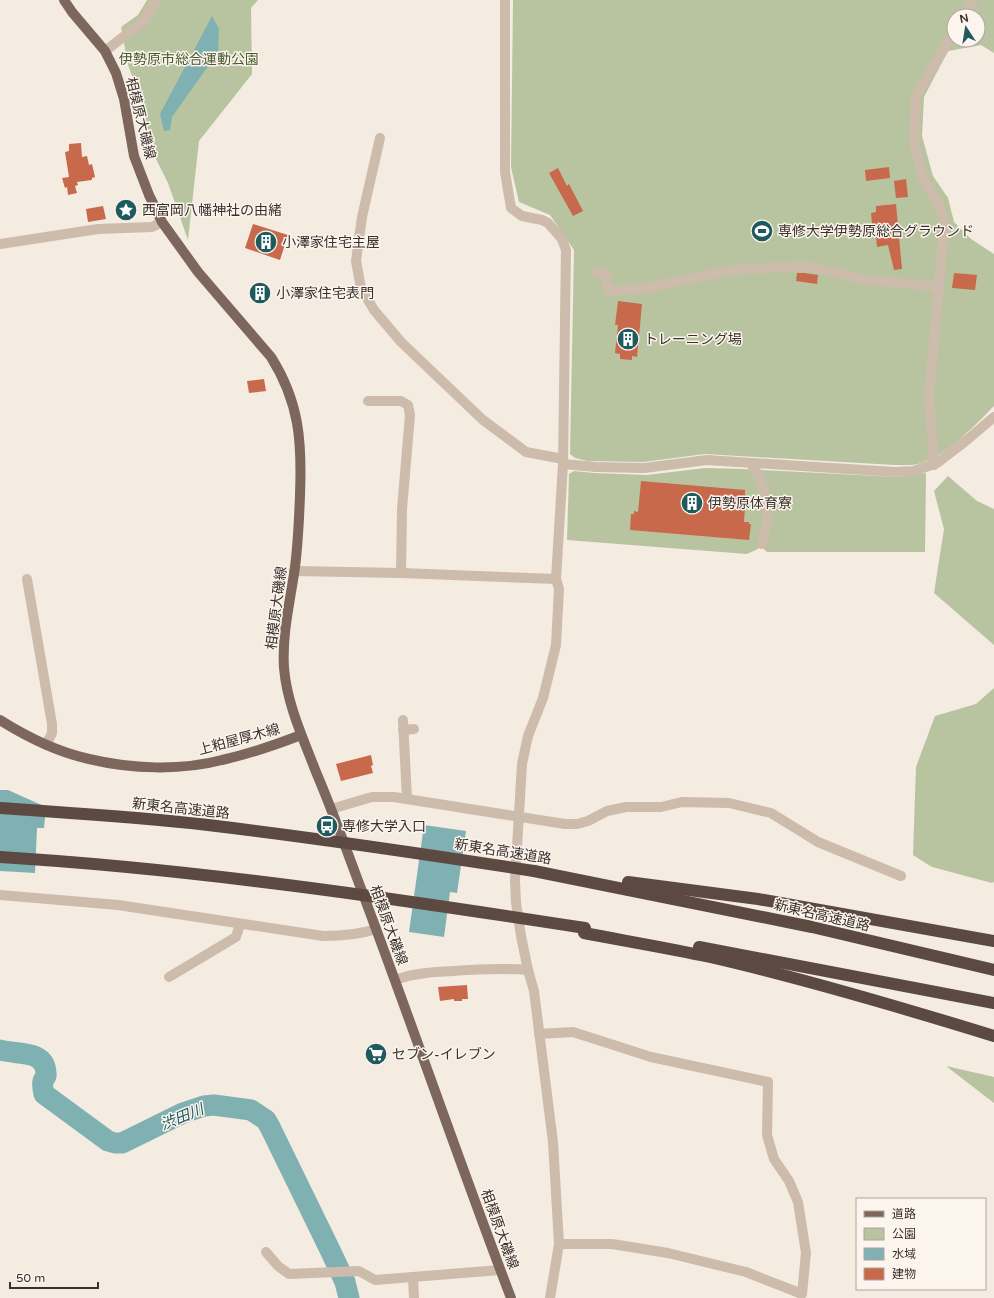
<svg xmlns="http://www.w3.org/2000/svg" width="994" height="1298" font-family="'Varela Round','Noto Sans JP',sans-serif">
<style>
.green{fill:#b8c4a0;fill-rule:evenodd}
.water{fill:#7fb0b2}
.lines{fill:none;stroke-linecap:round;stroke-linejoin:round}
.river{stroke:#7fb0b2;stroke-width:21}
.building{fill:#c8694b}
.minor{stroke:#cdbbac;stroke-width:10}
.major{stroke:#7d675c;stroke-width:10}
.highway{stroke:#5c4a42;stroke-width:12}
.highway-bridge{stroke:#5c4a42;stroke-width:12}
.labels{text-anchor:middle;stroke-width:3;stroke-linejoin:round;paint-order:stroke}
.park-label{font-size:14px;fill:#4a5a2e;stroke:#fbf5ee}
.street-label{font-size:14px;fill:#3b302b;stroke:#fbf5ee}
.poi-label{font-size:14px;fill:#3b302b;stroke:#fbf5ee;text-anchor:start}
.water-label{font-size:15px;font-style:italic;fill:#1f5a5e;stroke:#fbf5ee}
</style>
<rect width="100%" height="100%" fill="#f4ebe1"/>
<g class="green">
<path d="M147 0H258L251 8 252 74 199 141 188 240 168 183 151 149 146 130 142 106 134 81 128 65 121 27 138 15Z"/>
<path d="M513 0H994V53L981 45 948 51 924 97 922 136 933 176 948 198 954 222 971 239 994 254V406C973 427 943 461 912 465 906 465 900 465 894 465L705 454 643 462 587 461 575 458 570 454 574 250 550 215 519 202 511 167ZM954 16H978V40H954Z"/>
<path d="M705 468 744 469 897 477 926 473 925 552H767L762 547 747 554 567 540 569 474 574 471 594 473 647 475Z"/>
<path d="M948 476 977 501 994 509V645L934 593 944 529 934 491Z"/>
<path d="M994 688V882L992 883 932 867 913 855 916 767 935 716 976 704Z"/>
<path d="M946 1066 994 1077V1103Z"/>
</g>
<g class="water">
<path d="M212 16 219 29 218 52 172 117 170 130 164 131 160 114Z"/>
<path d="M0 790H8L46 807 44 828H37L35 873 0 871Z"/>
<path d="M424 825 466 831 457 893 450 892 444 937 409 932Z"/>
</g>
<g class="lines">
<path class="river" d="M0 1050C16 1055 45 1049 46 1073 47 1077 44 1078 43 1081 42 1085 43 1090 44 1094L108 1141 115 1143H122L183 1113 204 1106 214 1105 251 1110 266 1120 270 1127 331 1252 345 1282 349 1298"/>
</g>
<g class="building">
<path d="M81 143 82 157 87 156 89 165 92 164 95 177 92 178V180L77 182 78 185 75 186 77 193 68 195 67 187 65 188 62 178 69 177 65 152 69 151V144Z"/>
<path d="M889 167 890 178 866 181 865 170Z"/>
<path d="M558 168 567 186 569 184 583 211 573 216 549 173Z"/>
<path d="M906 179 908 197 896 198 894 181Z"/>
<path d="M896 204 902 269 894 270 888 245 877 247 875 224H872L871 213 876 212V206Z"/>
<path d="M103 206 106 219 88 222 86 209Z"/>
<path d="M253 224 288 235 280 260 245 248Z"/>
<path d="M797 273H804L818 275 817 284 796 281Z"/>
<path d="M954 273 977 275 975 290 952 288Z"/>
<path d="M618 301 642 304 637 357 632 356V360L620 359V354L615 353 618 325H615Z"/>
<path d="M264 379 266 391 249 393 247 381Z"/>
<path d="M641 481 745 490V495H746L744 522H749V524H751L749 540 630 530 631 514H634V511L638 512Z"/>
<path d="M371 755 373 765 371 766 373 773 341 781 336 764Z"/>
<path d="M467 985 468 999H462V1001H454V999L440 1001 438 987Z"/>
</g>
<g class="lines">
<g class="minor">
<path d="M505 0V172L511 208 522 216 542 220 548 223 562 239 566 250 563 464"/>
<path d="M963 16 973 0"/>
<path d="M105 51 144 21 156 0"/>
<path d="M380 138 362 217 356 261 361 288 374 310 401 342 483 420 526 452 563 459"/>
<path d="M0 244 98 229 152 227 162 222"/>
<path d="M596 273 606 274 608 291 641 289 732 270 806 266 867 280 939 287"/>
<path d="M368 401H401L408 405 410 415 402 509 401 573"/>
<path d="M751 463C769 492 771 511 762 544"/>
<path d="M934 465 929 396 943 239 944 220 938 202 924 180 914 143 916 96 954 32"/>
<path d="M294 571 401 573 556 579 563 464 596 467 644 468 707 460 895 472 914 471 937 463 967 440 994 417"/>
<path d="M27 579 52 724V733L46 745"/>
<path d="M403 720 407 799"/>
<path d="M403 730 414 729"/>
<path d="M331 809 372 797H394L565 824H577L588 821 607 811 626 807H661L682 802 729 803 771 813 818 842 901 876"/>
<path d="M0 895 118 905 323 936C342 936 358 935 376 929"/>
<path d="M169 977 236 937 240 924"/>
<path d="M395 980C414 973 433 972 453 971 479 969 502 968 528 970"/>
<path d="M539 1034 573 1032 651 1057 768 1082 767 1135 774 1159 789 1181 798 1202 806 1253 802 1294 746 1272 668 1253 612 1244H559"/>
<path d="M266 1252 278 1266 289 1274 359 1271 375 1280 500 1270"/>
<path d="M413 1277 414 1298"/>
<path d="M550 1298 559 1244 553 1142 534 991 528 970 521 936 516 903 515 880 522 764 528 736 543 698 556 645 559 589 556 579"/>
</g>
<g class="major">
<path d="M64 0 72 12 105 51 116 73 124 99 134 156 149 195 162 222 198 272 271 357C300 403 302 443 300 495 299 522 298 548 294 574 289 606 282 636 284 668 287 704 303 738 316 772 331 807 344 843 357 878 410 1018 458 1159 511 1298"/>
<path d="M0 720C27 737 58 752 89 759 131 769 180 771 222 760 249 754 275 745 301 735"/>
</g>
<g class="highway">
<path d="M534 871 812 927 994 970"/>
<path d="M628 882 758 899 994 941"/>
<path d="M584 933C626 941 668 948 710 957 806 979 900 1007 994 1036"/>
<path d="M699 947 994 1003"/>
</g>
<g class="highway-bridge">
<path d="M0 808C69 813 139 817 208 825 317 838 425 854 534 871"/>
<path d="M0 857C196 869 391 898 585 928"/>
</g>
</g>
<defs>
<g id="sight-disc" transform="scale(1.15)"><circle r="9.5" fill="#1f5a5e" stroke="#fbf5ee"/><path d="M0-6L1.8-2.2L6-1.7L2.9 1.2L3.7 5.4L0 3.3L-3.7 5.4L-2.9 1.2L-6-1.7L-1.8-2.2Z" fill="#fff"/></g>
<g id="stadium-disc" transform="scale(1.15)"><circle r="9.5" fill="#1f5a5e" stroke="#fbf5ee"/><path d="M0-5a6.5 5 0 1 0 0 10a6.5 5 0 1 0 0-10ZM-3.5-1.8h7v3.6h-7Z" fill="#fff"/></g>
<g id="building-disc" transform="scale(1.15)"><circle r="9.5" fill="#1f5a5e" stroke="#fbf5ee"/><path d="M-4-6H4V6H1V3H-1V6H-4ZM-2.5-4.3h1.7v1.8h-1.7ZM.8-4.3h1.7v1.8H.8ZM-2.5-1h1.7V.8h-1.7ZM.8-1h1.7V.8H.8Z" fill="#fff"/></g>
<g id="bus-disc" transform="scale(1.15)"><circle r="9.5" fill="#1f5a5e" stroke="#fbf5ee"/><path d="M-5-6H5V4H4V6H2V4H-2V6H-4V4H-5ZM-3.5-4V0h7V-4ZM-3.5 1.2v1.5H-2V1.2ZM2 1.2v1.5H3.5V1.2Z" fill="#fff"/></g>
<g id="supermarket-disc" transform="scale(1.15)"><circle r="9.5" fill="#1f5a5e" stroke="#fbf5ee"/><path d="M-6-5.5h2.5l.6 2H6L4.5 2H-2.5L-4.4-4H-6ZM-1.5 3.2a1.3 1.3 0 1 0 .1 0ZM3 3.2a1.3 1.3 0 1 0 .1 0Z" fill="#fff"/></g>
</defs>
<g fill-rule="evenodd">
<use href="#sight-disc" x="126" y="210"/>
<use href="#stadium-disc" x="762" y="231"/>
<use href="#building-disc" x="266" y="242"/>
<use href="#building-disc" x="260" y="293"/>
<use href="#building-disc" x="628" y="339"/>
<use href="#building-disc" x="692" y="503"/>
<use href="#bus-disc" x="327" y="826"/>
<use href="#supermarket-disc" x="376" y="1054"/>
</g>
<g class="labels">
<g class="park-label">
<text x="189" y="64">伊勢原市総合運動公園</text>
</g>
<g class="street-label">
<text transform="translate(141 118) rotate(76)" y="5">相模原大磯線</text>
<text transform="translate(276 608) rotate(-83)" y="5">相模原大磯線</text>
<text transform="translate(239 739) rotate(-15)" y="5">上粕屋厚木線</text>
<text transform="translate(181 808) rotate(6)" y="5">新東名高速道路</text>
<text transform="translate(503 851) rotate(9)" y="5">新東名高速道路</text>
<text transform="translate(822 915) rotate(13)" y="5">新東名高速道路</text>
<text transform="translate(389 925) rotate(70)" y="5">相模原大磯線</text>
<text transform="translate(500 1229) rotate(70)" y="5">相模原大磯線</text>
</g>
<g class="poi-label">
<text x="142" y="215">西富岡八幡神社の由緒</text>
<text x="778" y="236">専修大学伊勢原総合グラウンド</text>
<text x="282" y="247">小澤家住宅主屋</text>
<text x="276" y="298">小澤家住宅表門</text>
<text x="644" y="344">トレーニング場</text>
<text x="708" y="508">伊勢原体育寮</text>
<text x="342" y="831">専修大学入口</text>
<text x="392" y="1059">セブン-イレブン</text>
</g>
<g class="water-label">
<text transform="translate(182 1117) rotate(-22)" y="5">渋田川</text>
</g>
</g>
<rect x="856" y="1198" width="130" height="92" fill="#fbf5ee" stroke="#aea6a0"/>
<rect x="864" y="1211" width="20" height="6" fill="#7d675c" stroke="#aea6a0"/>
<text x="892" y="1218" font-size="12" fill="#3b302b">道路</text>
<rect x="864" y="1228" width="20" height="12" fill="#b8c4a0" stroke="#aea6a0"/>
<text x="892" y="1238" font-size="12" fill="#3b302b">公園</text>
<rect x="864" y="1248" width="20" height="12" fill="#7fb0b2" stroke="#aea6a0"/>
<text x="892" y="1258" font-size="12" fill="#3b302b">水域</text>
<rect x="864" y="1268" width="20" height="12" fill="#c8694b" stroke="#aea6a0"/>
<text x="892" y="1278" font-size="12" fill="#3b302b">建物</text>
<g transform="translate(966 28) rotate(348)"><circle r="19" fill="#fbf5ee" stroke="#aea6a0"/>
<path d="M0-3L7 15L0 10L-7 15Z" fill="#1f5a5e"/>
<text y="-6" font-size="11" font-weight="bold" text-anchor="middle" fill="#3b302b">N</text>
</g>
<path d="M10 1282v6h88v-6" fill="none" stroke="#3b302b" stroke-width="2"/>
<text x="16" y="1282" font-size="12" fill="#3b302b" stroke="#fbf5ee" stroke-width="3" paint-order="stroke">50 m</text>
</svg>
